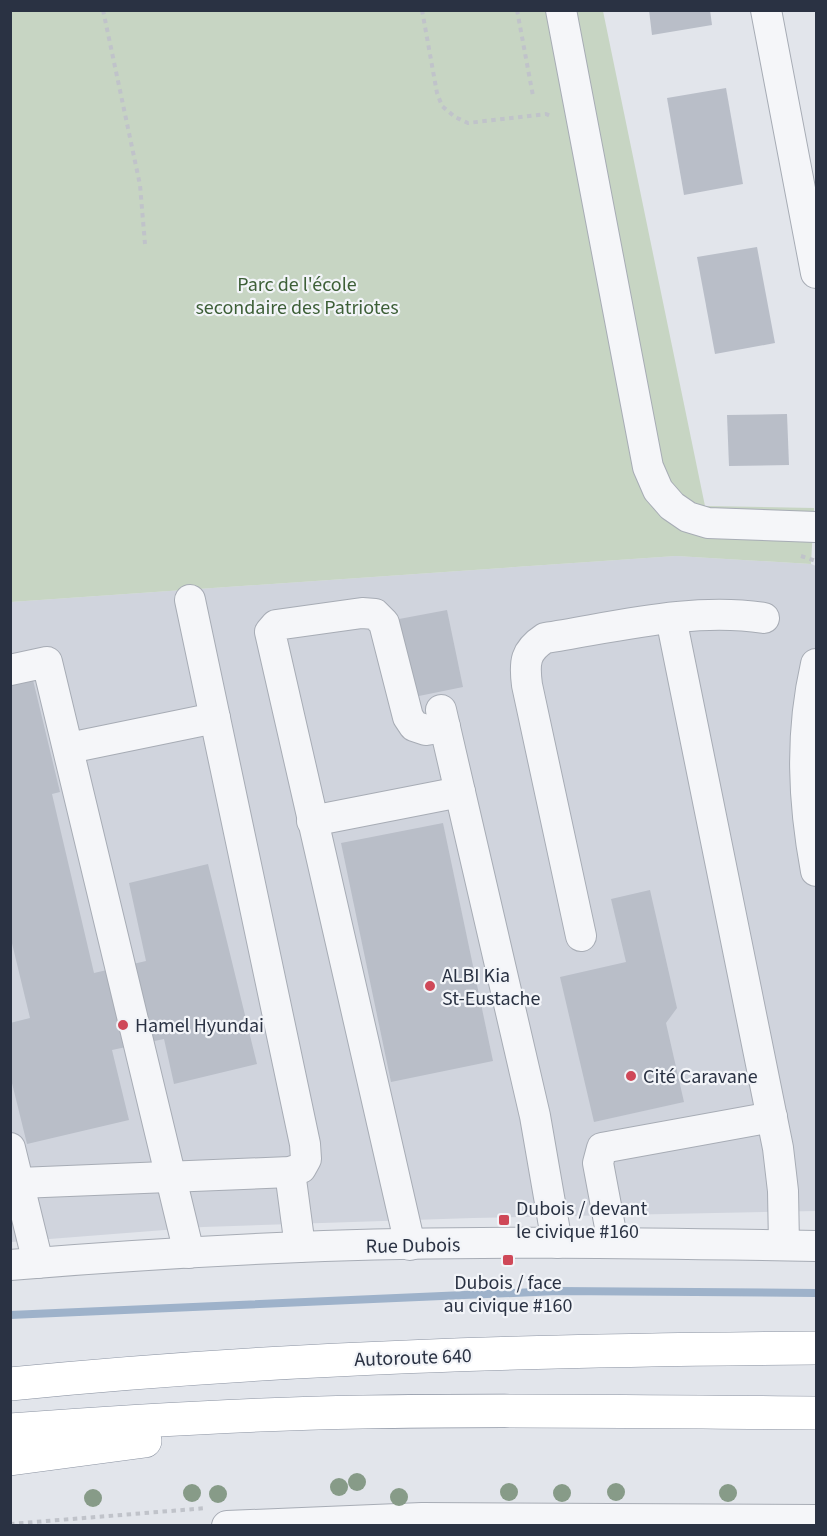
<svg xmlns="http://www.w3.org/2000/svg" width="827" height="1536" font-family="'Source Sans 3',sans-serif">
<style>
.built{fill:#d0d4dd}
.green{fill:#c7d5c3}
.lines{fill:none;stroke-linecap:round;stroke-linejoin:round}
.stream{stroke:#9eb2ca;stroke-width:8}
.building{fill:#b9bec8}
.minor-casing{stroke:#a7acb5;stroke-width:32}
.highway-casing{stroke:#8a92a1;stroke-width:34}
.path{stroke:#c0c3ca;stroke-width:4;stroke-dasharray:4.5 4.5;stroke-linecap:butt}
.minor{stroke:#f5f6f9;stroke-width:30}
.highway{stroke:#fff;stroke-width:33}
.tree{fill:#879b88}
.poi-dot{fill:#cf4858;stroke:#f2f4f8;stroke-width:2}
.labels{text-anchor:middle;stroke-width:4.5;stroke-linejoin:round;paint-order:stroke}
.park-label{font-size:20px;fill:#3d5f37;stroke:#f2f4f8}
.poi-label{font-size:20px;fill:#2a3243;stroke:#f2f4f8;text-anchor:start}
.street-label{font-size:20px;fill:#2a3243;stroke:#f2f4f8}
</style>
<rect width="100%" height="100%" fill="#e2e5eb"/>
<path class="built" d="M676 556 811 564 816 566V1211L473 1218 203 1227 11 1242V602Z"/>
<path class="green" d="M11 11H603L705 506 814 508 811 564 676 556 11 602Z"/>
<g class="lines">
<path class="stream" d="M10 1315 557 1291 816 1293"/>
</g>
<g class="building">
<path d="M649 10H710L712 25 652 35Z"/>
<path d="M726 88 743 184 684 195 667 98Z"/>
<path d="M757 247 775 343 715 354 697 257Z"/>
<path d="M787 414 789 465 729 466 727 415Z"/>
<path d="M447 610 463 687 414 697 399 619Z"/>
<path d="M33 680 60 792 52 794 94 973 146 961 129 883 208 864 257 1064 174 1084 164 1039 112 1050 129 1120 27 1144 10 1075V1023L30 1018 10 935V686Z"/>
<path d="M443 823 493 1061 391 1082 341 843Z"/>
<path d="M650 890 677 1008 666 1023 684 1102 594 1122 560 977 626 962 611 899Z"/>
</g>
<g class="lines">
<g class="minor-casing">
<g id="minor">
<path d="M561 10 648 467 658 490 672 506 688 517 708 523 816 527"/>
<path d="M766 10 816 273"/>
<path d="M671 618 778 1148 783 1191 784 1245"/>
<path d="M816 664C800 734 803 801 816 871"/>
<path d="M10 670 47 662 189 1253"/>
<path d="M441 710 535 1116 557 1243"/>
<path d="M69 748 215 718"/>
<path d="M312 821 460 792"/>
<path d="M581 936 527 685C524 662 525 651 545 638 616 627 692 607 764 618"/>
<path d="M10 1148 38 1263"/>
<path d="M290 1172 300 1247"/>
<path d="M19 1183 290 1172 301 1168 306 1159 305 1144 190 600"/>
<path d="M613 1243 598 1163 602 1148 772 1117"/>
<path d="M410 1245 270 632 276 625 362 613 375 614 384 623 408 717 414 726 426 730 445 727"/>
<path d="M10 1265C107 1257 203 1251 300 1247 472 1240 645 1243 816 1246"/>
<path d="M227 1526 422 1518 816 1520"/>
</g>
</g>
<g class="highway-casing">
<g id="highway">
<path d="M10 1384C278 1357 547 1350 816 1348"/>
<path d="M10 1430C128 1421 246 1414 363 1412 514 1409 665 1412 816 1413"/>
<path d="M10 1459 145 1441"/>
</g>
</g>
<g class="path">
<path d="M103 10 140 185 145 244"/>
<path d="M422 10 437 93 442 106 455 117 468 123 546 114 553 117"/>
<path d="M517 10 533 96"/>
<path d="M801 556 816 561"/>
<path d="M10 1524 207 1508"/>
</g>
<use href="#minor" class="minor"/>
<use href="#highway" class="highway"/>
</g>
<g class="tree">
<circle cx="357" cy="1482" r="9"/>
<circle cx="339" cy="1487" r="9"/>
<circle cx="509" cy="1492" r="9"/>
<circle cx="616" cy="1492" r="9"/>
<circle cx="192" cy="1493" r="9"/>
<circle cx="562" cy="1493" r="9"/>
<circle cx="728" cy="1493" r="9"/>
<circle cx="218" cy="1494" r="9"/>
<circle cx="399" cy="1497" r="9"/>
<circle cx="93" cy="1498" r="9"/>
</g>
<g class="poi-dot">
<circle cx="430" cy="986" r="6"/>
<circle cx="123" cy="1025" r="6"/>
<circle cx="631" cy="1076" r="6"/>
<rect x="498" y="1214" width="12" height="12" rx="3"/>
<rect x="502" y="1254" width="12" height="12" rx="3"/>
</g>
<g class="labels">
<g class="park-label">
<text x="297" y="291">Parc de l'école<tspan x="297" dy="23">secondaire des Patriotes</tspan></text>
</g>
<g class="poi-label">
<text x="442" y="982">ALBI Kia<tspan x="442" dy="23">St-Eustache</tspan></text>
<text x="135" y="1032">Hamel Hyundai</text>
<text x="643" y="1083">Cité Caravane</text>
<text x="516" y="1215">Dubois / devant<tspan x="516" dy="23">le civique #160</tspan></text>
<text x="508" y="1289" text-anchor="middle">Dubois / face<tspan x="508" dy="23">au civique #160</tspan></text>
</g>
<g class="street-label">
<text transform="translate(413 1245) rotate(-1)" y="7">Rue Dubois</text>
<text transform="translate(413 1357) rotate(-2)" y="7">Autoroute 640</text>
</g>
</g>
<rect width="827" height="1536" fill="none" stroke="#2a3243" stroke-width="24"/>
</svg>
